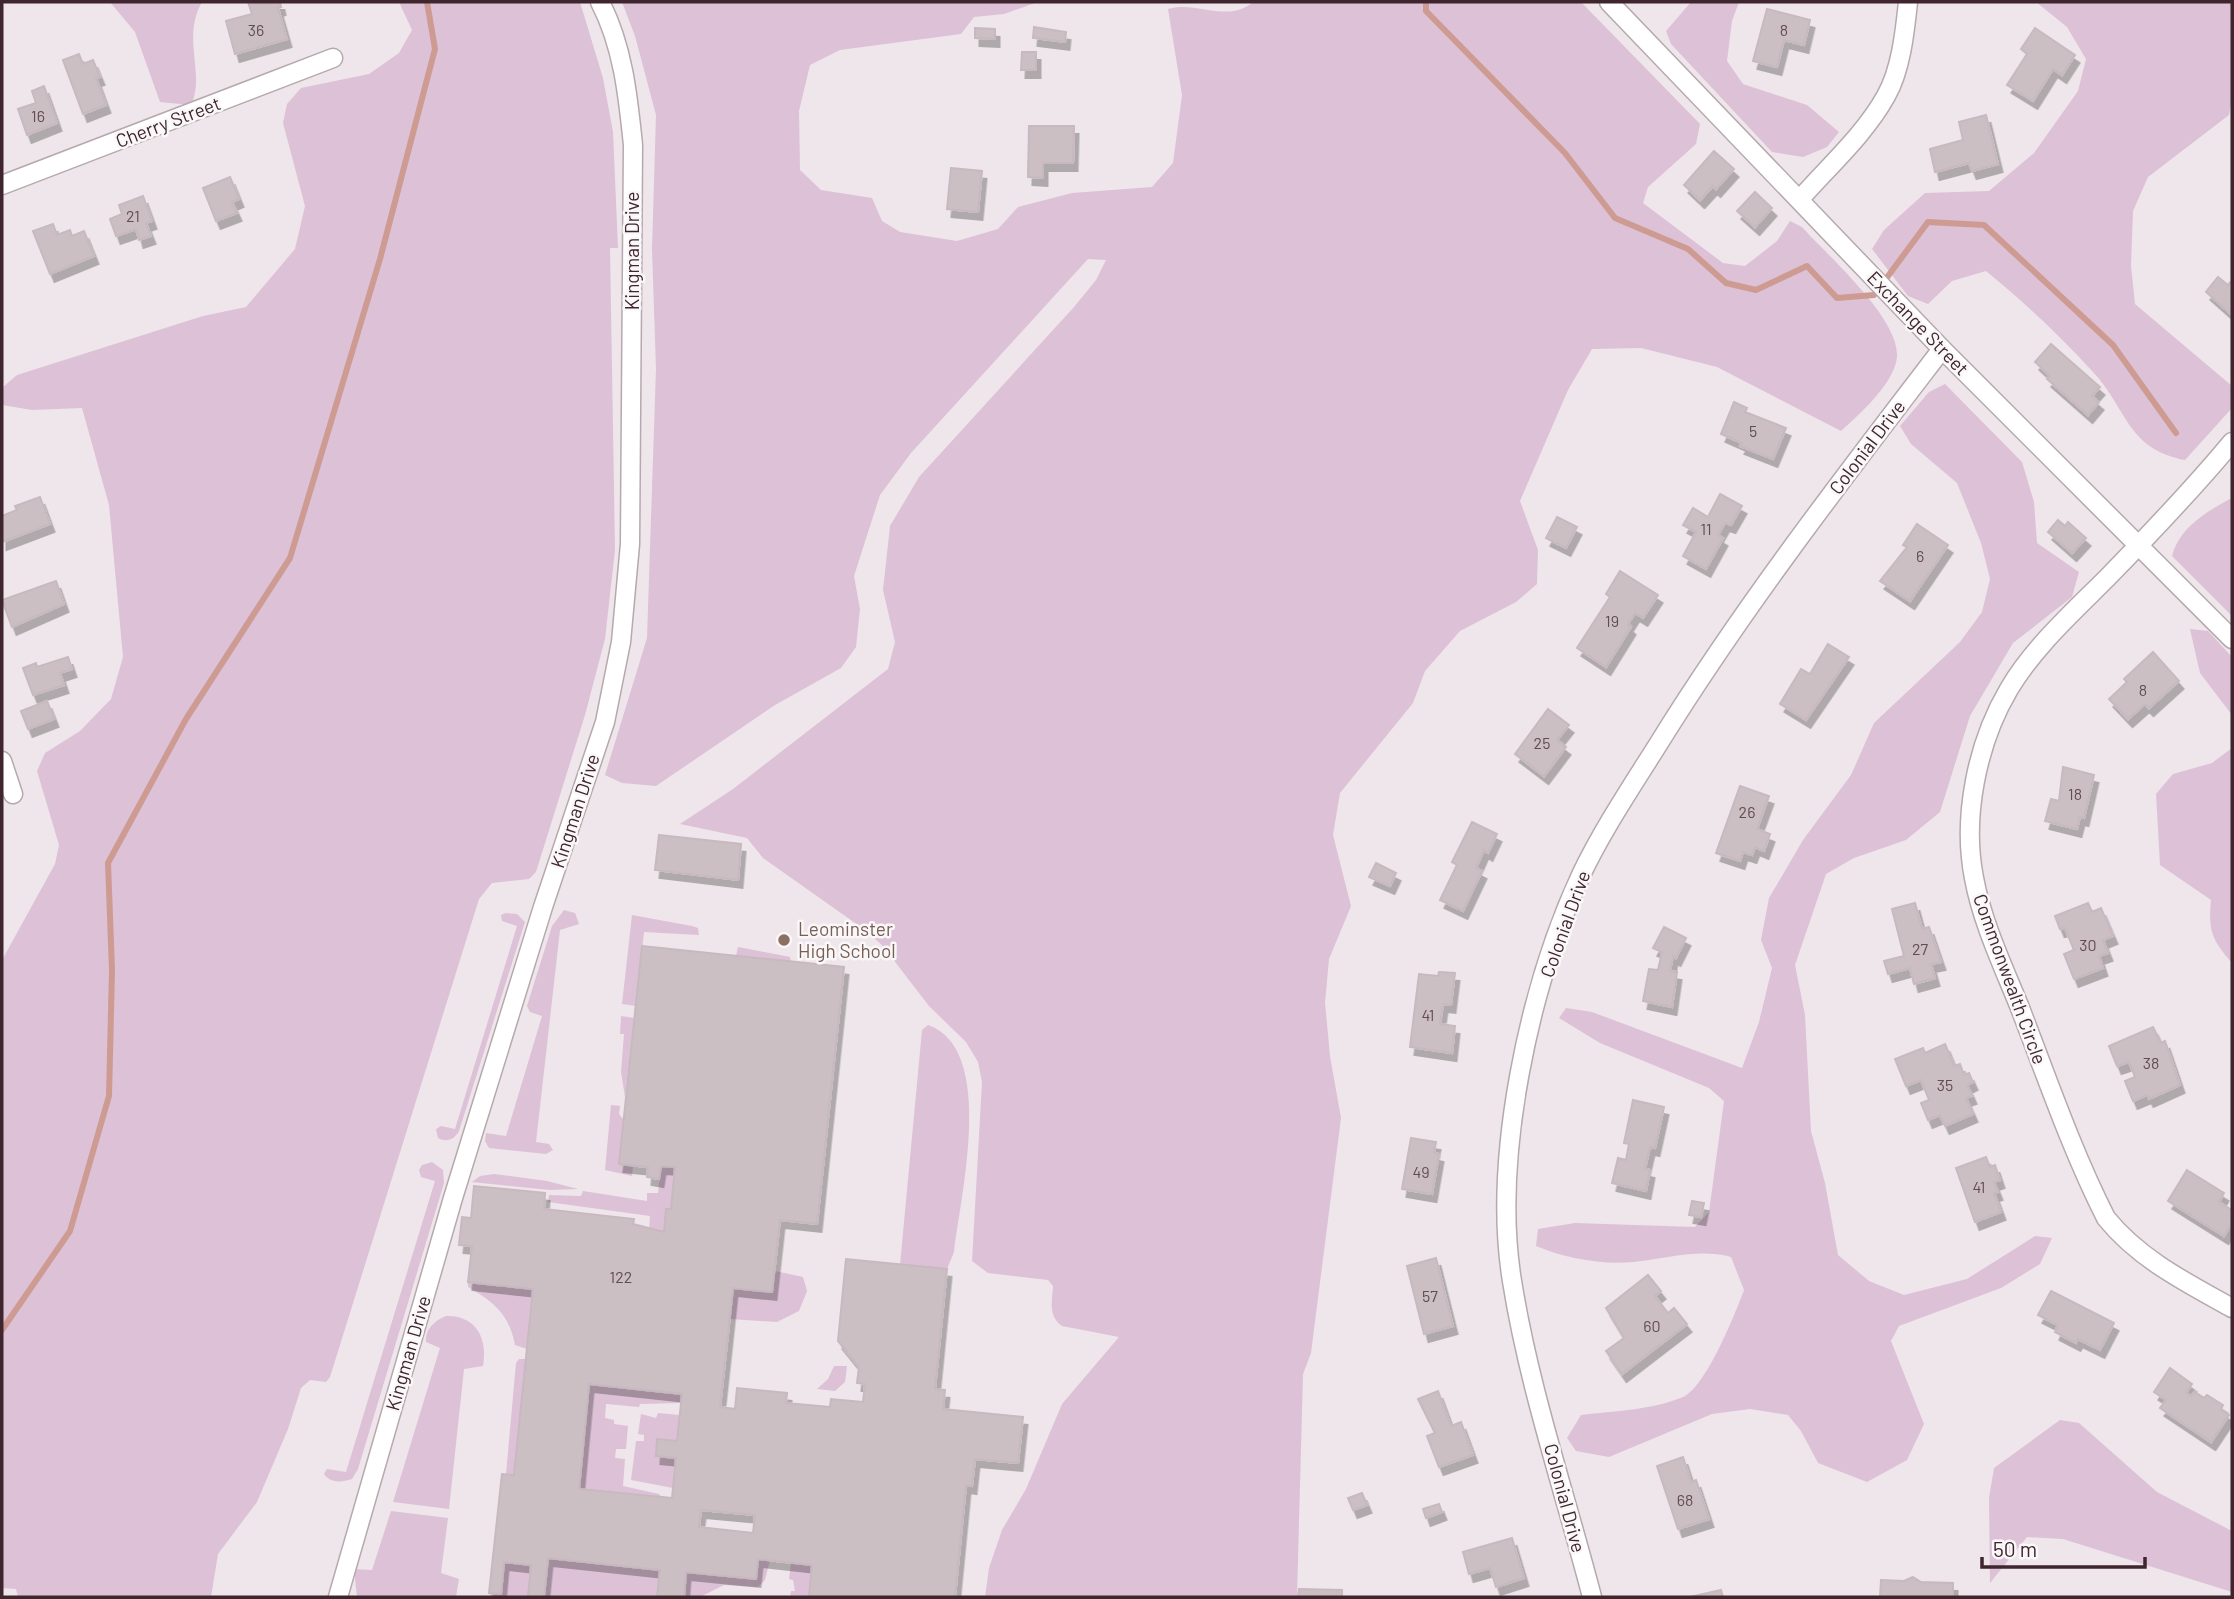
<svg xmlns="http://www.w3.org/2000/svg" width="2234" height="1599" font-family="Barlow,sans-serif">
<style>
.green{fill:#ddc1d6}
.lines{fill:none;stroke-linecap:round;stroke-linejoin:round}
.stream{stroke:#ce9b93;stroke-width:6}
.building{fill:#ccbfc4;stroke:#c7b9bf;stroke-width:2;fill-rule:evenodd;filter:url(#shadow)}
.minor-casing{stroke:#b6a9ae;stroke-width:21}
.minor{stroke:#fff;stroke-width:18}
.education-dot{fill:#8d6e63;stroke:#faf7f9;stroke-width:2.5}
.labels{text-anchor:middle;stroke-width:5;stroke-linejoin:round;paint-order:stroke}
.number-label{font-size:16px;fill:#624c54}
.street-label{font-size:19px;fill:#3f262e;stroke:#faf7f9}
.education-label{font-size:19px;fill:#785e54;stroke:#faf7f9;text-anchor:start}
</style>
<defs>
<filter id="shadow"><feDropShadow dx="4.5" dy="8" stdDeviation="0" flood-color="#0004"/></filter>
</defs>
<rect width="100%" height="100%" fill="#eee6ea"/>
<g class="green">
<path d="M110 2H202C181 38 206 74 191 105L160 102 135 32Z"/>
<path d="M399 2H580L603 78 613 132 618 248H610L615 550 605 639 585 715 536 872 529 879 492 883 479 899 330 1377 326 1382 310 1380 301 1388 288 1429 257 1502 218 1554 211 1597H18L16 1589 2 1588V960L55 864 59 845 37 771 45 753 80 731 111 699 123 657 109 505 82 408 32 410 2 405V388L17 375 203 316 246 307 295 249 305 206 283 123 287 104 301 88 369 74 399 53 412 30Z"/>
<path d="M622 2H1038L1004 14 974 17 961 34 840 50 810 65 799 111 800 170 821 190 872 198 882 221 900 232 957 241 998 229 1018 207 1072 193 1152 187 1173 163 1182 95 1168 9C1195 0 1228 24 1253 2H1581L1700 124 1696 144 1648 187 1643 203 1723 263 1745 266 1777 241 1790 221 1802 227C1828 256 1896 315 1897 354 1898 380 1859 415 1841 431L1717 367 1641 348 1592 349 1568 390 1520 501 1538 550 1537 584 1516 602 1460 631 1425 671 1413 703 1340 793 1333 835 1351 906 1329 959 1325 1003 1330 1056 1341 1118 1311 1353 1303 1374 1297 1597H985L989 1568 1002 1530 1026 1489 1062 1404 1119 1337 1062 1326C1048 1316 1052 1302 1053 1286L1048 1280 988 1273 972 1261 982 1082 978 1062 966 1042 929 1006 882 945 865 930 763 858 747 838 680 824 733 789 888 669 895 642 883 590 890 526 919 477 1074 307 1096 280 1106 260 1088 259 911 453 880 495 854 576 860 609 856 647 841 668 775 705 656 786 622 783 605 775 647 638 656 369 652 249 656 115 635 36Z"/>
<path d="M1691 2H1739L1732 21 1727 61 1743 84 1807 105 1839 132 1827 147 1803 157 1772 152 1671 44 1666 31Z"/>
<path d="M2036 2H2232V98L2229 115 2148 177 2133 211 2131 266 2135 304 2232 386V408L2185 460C2126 449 2127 407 2092 371 2059 335 2024 302 1986 271L1952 281 1928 304 1908 296 1872 249 1884 230 1925 193 1989 191 2034 153 2078 91 2086 59 2067 27Z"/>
<path d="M1945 384 2022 462 2034 502 2037 543 2079 572 2072 597 2013 643 1970 716 1940 812 1906 840 1854 858 1826 874 1795 965 1805 1015 1811 1131 1825 1183 1838 1255 1869 1281 1904 1295 1967 1279 2035 1236 2052 1238 2040 1264 2001 1288 1899 1326 1891 1341 1924 1424 1907 1460 1867 1482 1818 1463 1801 1431 1788 1415 1750 1409 1712 1414 1609 1457 1576 1451 1567 1438 1581 1415C1614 1411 1652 1410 1683 1397 1706 1387 1735 1314 1744 1290L1731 1257C1698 1248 1666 1259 1633 1262 1602 1265 1564 1258 1536 1246L1538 1229 1575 1223 1695 1227 1709 1212 1724 1101 1709 1088 1600 1043 1559 1018 1566 1008 1592 1012 1742 1068 1759 1022 1772 968 1761 940 1769 898 1803 840 1851 775 1874 723 1960 642 1982 612 1990 579 1981 543 1957 483 1911 444 1900 426 1929 392Z"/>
<path d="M2232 498V616L2172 556C2179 528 2207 511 2232 498Z"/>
<path d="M2190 629 2208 631 2232 657V715L2200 673Z"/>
<path d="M2232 748V963C2212 940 2208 931 2211 900L2160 865 2156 794 2173 774 2212 763Z"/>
<path d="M564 910 575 913 579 924 560 930 536 1142 549 1144 553 1150 546 1154 489 1148 485 1141 486 1133 506 1136 542 1016 530 1012 527 1006 552 926Z"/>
<path d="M506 913 517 914 525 922 459 1131C455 1139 447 1143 438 1138L436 1129 441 1126 455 1129 517 926 502 921 501 915Z"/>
<path d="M632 915 692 926 698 928 699 935 644 932 636 1006 622 1004Z"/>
<path d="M738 947 790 957 791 962 736 956Z"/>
<path d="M621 1016 634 1018 625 1097 621 1072 624 1034H620Z"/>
<path d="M928 1025C997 1049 960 1198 954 1252L947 1269 900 1265 922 1030Z"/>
<path d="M611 1105 620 1106 619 1114 624 1120 619 1164 633 1166 632 1176 605 1170Z"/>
<path d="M432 1162 443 1170 444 1183 358 1469 352 1479C342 1482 331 1484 324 1474L327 1469 346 1472 435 1181 421 1177 419 1170 422 1165Z"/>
<path d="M661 1166 675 1167 671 1209H666L664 1232 649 1231 650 1216 548 1202 549 1195 581 1196 583 1191 647 1201V1193H658Z"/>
<path d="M494 1174 547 1181 578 1189 550 1190 472 1182 480 1176Z"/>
<path d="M775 1271 803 1277 807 1291 799 1311 777 1322 730 1319 733 1288 772 1292Z"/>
<path d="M468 1282 533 1289 527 1349 515 1345C509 1314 494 1302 468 1287Z"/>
<path d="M446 1316C477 1315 488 1340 483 1366L464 1369 449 1509 393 1502 440 1348 426 1342C425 1329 434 1321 446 1316Z"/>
<path d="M519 1359H526L514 1475 506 1474 516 1363Z"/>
<path d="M834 1366H847L845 1382 835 1391 817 1389 828 1379Z"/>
<path d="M589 1384 682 1394 681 1403 640 1404 639 1407 606 1404 605 1418 614 1420V1424L628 1426 626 1449H616L615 1458 625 1459 623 1486 659 1494 662 1497 579 1489Z"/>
<path d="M658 1413 680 1415 677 1441 657 1440 656 1456 676 1458 673 1488 631 1480 636 1441H644V1435L638 1434 641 1414 656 1418Z"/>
<path d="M2060 1420 2079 1423 2157 1492 2232 1531V1592L2063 1539 2027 1537 1990 1583 1989 1498 1994 1468Z"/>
<path d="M391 1511 448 1518 441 1573 459 1579 456 1597H357L354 1569 372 1570Z"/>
<path d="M548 1558 660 1570 657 1597H544Z"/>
<path d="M758 1559 770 1560 765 1580 758 1587 724 1585 700 1597H684L686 1572 756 1579Z"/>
<path d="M504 1562 531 1565 528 1597H489Z"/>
<path d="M791 1563 812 1565 809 1597H790L791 1591H795L793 1580 789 1579Z"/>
</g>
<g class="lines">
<g class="stream">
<path d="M1426 2V11L1565 153 1615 218 1688 249 1726 283 1756 290 1807 266 1837 298 1874 295 1928 222 1984 225 2113 345 2176 433"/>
<path d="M2 1330 70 1231 109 1096 112 970 108 863 186 719 290 558 380 259 435 49 427 2"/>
</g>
</g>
<g class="building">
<path d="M248 2H280L281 7 278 8 287 39 235 54 226 21 252 14Z"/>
<path d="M1767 9 1810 20 1804 45 1784 40 1777 67 1753 61Z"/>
<path d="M1034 27 1066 32 1065 42 1033 38Z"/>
<path d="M975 28 995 29V39L975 38Z"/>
<path d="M2035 28 2075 55 2062 75 2053 69 2033 101 2007 85 2027 54 2021 49Z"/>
<path d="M1022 52H1036V70H1021Z"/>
<path d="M79 54 83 64 93 60 100 77 96 78 106 105 83 114 63 60Z"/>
<path d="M44 86 57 123 27 135 18 109 36 103 32 91Z"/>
<path d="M1986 115 1998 164 1972 171 1969 163 1935 172 1930 149 1963 140 1959 122Z"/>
<path d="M1029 126H1074L1073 163H1043V178L1028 177Z"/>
<path d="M1714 151 1734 169 1716 189 1713 186 1700 200 1684 185Z"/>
<path d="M951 168 982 171 978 212 947 209Z"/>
<path d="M230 177 239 199 232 202 237 213 216 221 203 188Z"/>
<path d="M1755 192 1772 208 1755 227 1737 211Z"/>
<path d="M143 196 152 221 146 223 151 236 139 240 136 229 116 236 110 219 122 214 119 205Z"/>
<path d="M53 224 57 235 70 230 72 236 84 231 94 256 50 274 33 231Z"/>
<path d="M2218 277 2228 285 2232 280V315L2206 292Z"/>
<path d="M2051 344 2100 387 2092 396 2099 402 2088 415 2047 379 2050 376 2035 362Z"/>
<path d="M1734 402 1747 408 1745 412 1786 428 1773 459 1740 446 1742 443 1721 434Z"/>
<path d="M1720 494 1742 506 1731 525 1725 523 1718 535 1723 538 1706 569 1683 556 1696 532 1683 525 1693 508 1708 517Z"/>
<path d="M40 497 50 524 2 542V516L17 510 15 506Z"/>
<path d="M1557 517 1577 527 1566 548 1546 538Z"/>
<path d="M2058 520 2065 526 2068 522 2086 538 2072 553 2048 532Z"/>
<path d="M1917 524 1948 545 1910 601 1880 581 1907 547 1903 545Z"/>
<path d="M1620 571 1658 595 1643 618 1635 613 1628 624 1631 627 1606 667 1577 648 1610 597 1606 594Z"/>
<path d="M56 581 64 604 12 627 2 600Z"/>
<path d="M1828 644 1849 657 1806 720 1780 704 1801 669 1810 674Z"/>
<path d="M2153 652 2179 681 2149 708 2145 704 2128 719 2109 699 2127 682 2124 679Z"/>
<path d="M68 657 72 669 60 673 64 685 33 695 23 668 36 663 37 667Z"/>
<path d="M47 701 54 719 28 729 21 711Z"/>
<path d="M1548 709 1569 725 1557 740 1566 747 1544 776 1515 754Z"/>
<path d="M2063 767 2094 775 2084 818 2080 817 2077 829 2045 821 2051 799 2059 801Z"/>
<path d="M1740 786 1769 796 1757 829 1770 834 1764 851 1755 847 1752 855 1743 852 1740 861 1716 853Z"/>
<path d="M1472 822 1497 834 1488 853 1484 850 1476 868 1482 871 1463 911 1440 900 1457 865 1452 862Z"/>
<path d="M659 835 741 844 738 880 655 870Z"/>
<path d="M1376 863 1396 873 1390 886 1369 877Z"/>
<path d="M1915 903 1922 929 1929 927 1941 962 1931 964 1935 978 1914 984 1910 968 1888 974 1884 961 1904 956 1892 909Z"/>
<path d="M2088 903 2092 912 2101 908 2113 936 2103 940 2108 953 2099 956 2103 968 2074 979 2064 954 2074 950 2065 928 2060 929 2055 916Z"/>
<path d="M1664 927 1686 938 1676 958 1673 956 1670 971 1677 972 1672 1007 1643 1001 1649 969 1658 970 1662 952 1653 948Z"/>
<path d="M642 946 844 967 817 1224 780 1220 772 1292 733 1288 720 1407 735 1409 737 1388 787 1393 786 1403 830 1407 831 1399 863 1402 865 1384 857 1383 859 1367 838 1341 846 1259 947 1269 935 1389 945 1390 943 1409 1023 1417 1018 1463 975 1459 972 1486 966 1485 955 1597H809L812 1565 758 1559 756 1579 686 1572 684 1597H657L660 1570 548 1558 544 1597H528L531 1565 504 1562 501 1594 489 1593 502 1474 514 1475 533 1289 468 1282 472 1246 459 1245 462 1217 471 1218 474 1186 545 1193 544 1209 634 1219 633 1224 664 1232 666 1209H671L675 1167 661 1166 659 1179 647 1177 648 1167 619 1164ZM589 1384 682 1394 677 1441 657 1439 656 1456 676 1458 672 1498 579 1489ZM701 1510 755 1515 753 1533 699 1527Z"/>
<path d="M1439 972 1455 973 1451 1005 1443 1004 1440 1024 1455 1026 1452 1053 1410 1047 1419 974 1438 976Z"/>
<path d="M2153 1027 2161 1043 2165 1041 2180 1085 2149 1099 2147 1095 2133 1101 2125 1081 2135 1077 2129 1062 2117 1066 2109 1046Z"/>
<path d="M1945 1044 1954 1066 1960 1064 1964 1075 1969 1073 1973 1082 1967 1085 1972 1096 1966 1098 1973 1114 1945 1126 1940 1115 1928 1120 1921 1103 1929 1100 1921 1080 1906 1086 1895 1059 1923 1048 1925 1053Z"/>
<path d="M1633 1100 1664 1107 1655 1148 1650 1147 1645 1169 1650 1170 1646 1191 1612 1183 1618 1158 1626 1160 1629 1144 1624 1143Z"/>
<path d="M1411 1138 1436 1142 1434 1153 1439 1154 1432 1194 1402 1189Z"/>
<path d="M1986 1157 1990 1167 1995 1165 2000 1180 1994 1182 1998 1192 1994 1193 2001 1212 1975 1222 1956 1168Z"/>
<path d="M2187 1170 2224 1193 2219 1202 2232 1210V1223L2224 1236 2168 1201Z"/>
<path d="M1692 1201 1704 1203 1701 1217 1689 1215Z"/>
<path d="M1436 1258 1453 1326 1424 1334 1407 1266Z"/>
<path d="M1648 1275 1661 1291 1655 1296 1668 1313 1674 1308 1687 1324 1622 1374 1606 1351 1624 1338 1606 1308Z"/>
<path d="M2051 1291 2114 1323 2100 1350 2078 1339 2076 1343 2055 1332 2058 1325 2038 1315Z"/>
<path d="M2170 1368 2192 1384 2186 1393 2191 1396 2195 1392 2204 1398 2207 1395 2223 1405 2221 1409 2229 1415 2211 1442 2160 1408 2166 1400 2154 1392Z"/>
<path d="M1438 1391 1451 1426 1461 1422 1473 1455 1439 1467 1427 1436 1435 1433 1418 1399Z"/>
<path d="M1683 1457 1691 1482 1696 1480 1709 1519 1678 1529 1657 1466Z"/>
<path d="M1362 1493 1367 1505 1353 1510 1348 1498Z"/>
<path d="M1439 1504 1442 1512 1426 1518 1423 1509Z"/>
<path d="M1512 1538 1524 1578 1496 1587 1490 1568 1469 1574 1463 1552Z"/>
<path d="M1913 1577 1921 1582 1953 1583V1597H1880L1881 1580 1904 1581Z"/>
<path d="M1299 1589 1342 1590V1597H1298Z"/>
<path d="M1721 1590 1723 1597H1690Z"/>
</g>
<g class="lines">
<g class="minor-casing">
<g id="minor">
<path d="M1609 2 1942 349 2232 639"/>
<path d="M2 185 333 58"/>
<path d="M1800 199C1829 166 1865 134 1886 96 1901 70 1905 31 1908 2"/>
<path d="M2232 442C2193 489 2150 534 2107 578 2072 613 2034 647 2009 689 1977 743 1962 817 1974 878 1982 922 2003 966 2020 1008 2047 1078 2072 1151 2106 1218 2139 1259 2187 1283 2232 1308"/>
<path d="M2 761 13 794"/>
<path d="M338 1597 453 1198 543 907 605 722 621 642 630 544 633 145C628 96 623 46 600 2"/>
<path d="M1592 1597C1565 1493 1529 1388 1512 1281 1492 1159 1529 987 1581 875 1603 829 1632 786 1659 743 1744 606 1844 477 1942 349"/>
</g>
</g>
<use href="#minor" class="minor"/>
</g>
<circle class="education-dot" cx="784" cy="940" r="7"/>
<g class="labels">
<g class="number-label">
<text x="256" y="36">36</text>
<text x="1784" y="36">8</text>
<text x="38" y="122">16</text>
<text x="133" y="222">21</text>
<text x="1753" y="437">5</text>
<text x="1706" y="535">11</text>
<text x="1920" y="562">6</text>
<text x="1612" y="627">19</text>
<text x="2143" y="696">8</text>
<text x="1542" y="749">25</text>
<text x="2075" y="800">18</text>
<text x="1747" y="818">26</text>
<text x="2088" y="951">30</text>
<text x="1920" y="955">27</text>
<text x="1428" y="1021">41</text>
<text x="2151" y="1069">38</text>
<text x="1945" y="1091">35</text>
<text x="1421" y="1178">49</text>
<text x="1979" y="1193">41</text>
<text x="621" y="1283">122</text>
<text x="1430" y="1302">57</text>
<text x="1652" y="1332">60</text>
<text x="1685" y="1506">68</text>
</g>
<g class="street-label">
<text transform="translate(168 122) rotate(-21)" y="7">Cherry Street</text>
<text transform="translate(632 251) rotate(-90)" y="7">Kingman Drive</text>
<text transform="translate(1918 323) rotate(46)" y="7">Exchange Street</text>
<text transform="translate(1867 447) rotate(-53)" y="7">Colonial Drive</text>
<text transform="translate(575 811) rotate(-72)" y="7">Kingman Drive</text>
<text transform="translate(1565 924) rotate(-70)" y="7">Colonial Drive</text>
<text transform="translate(2010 979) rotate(70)" y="7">Commonwealth Circle</text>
<text transform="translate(408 1353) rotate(-74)" y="7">Kingman Drive</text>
<text transform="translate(1565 1498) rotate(75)" y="7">Colonial Drive</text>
</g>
<g class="education-label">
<text x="798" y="936">Leominster<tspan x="798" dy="22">High School</tspan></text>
</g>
</g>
<rect width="2234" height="1599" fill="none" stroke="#3f262e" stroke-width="7"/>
<path d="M1982 1557v10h163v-10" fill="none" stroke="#3f262e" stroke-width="3.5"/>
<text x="1993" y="1557" font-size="21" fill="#3f262e" stroke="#faf7f9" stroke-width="5" paint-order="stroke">50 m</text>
</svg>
